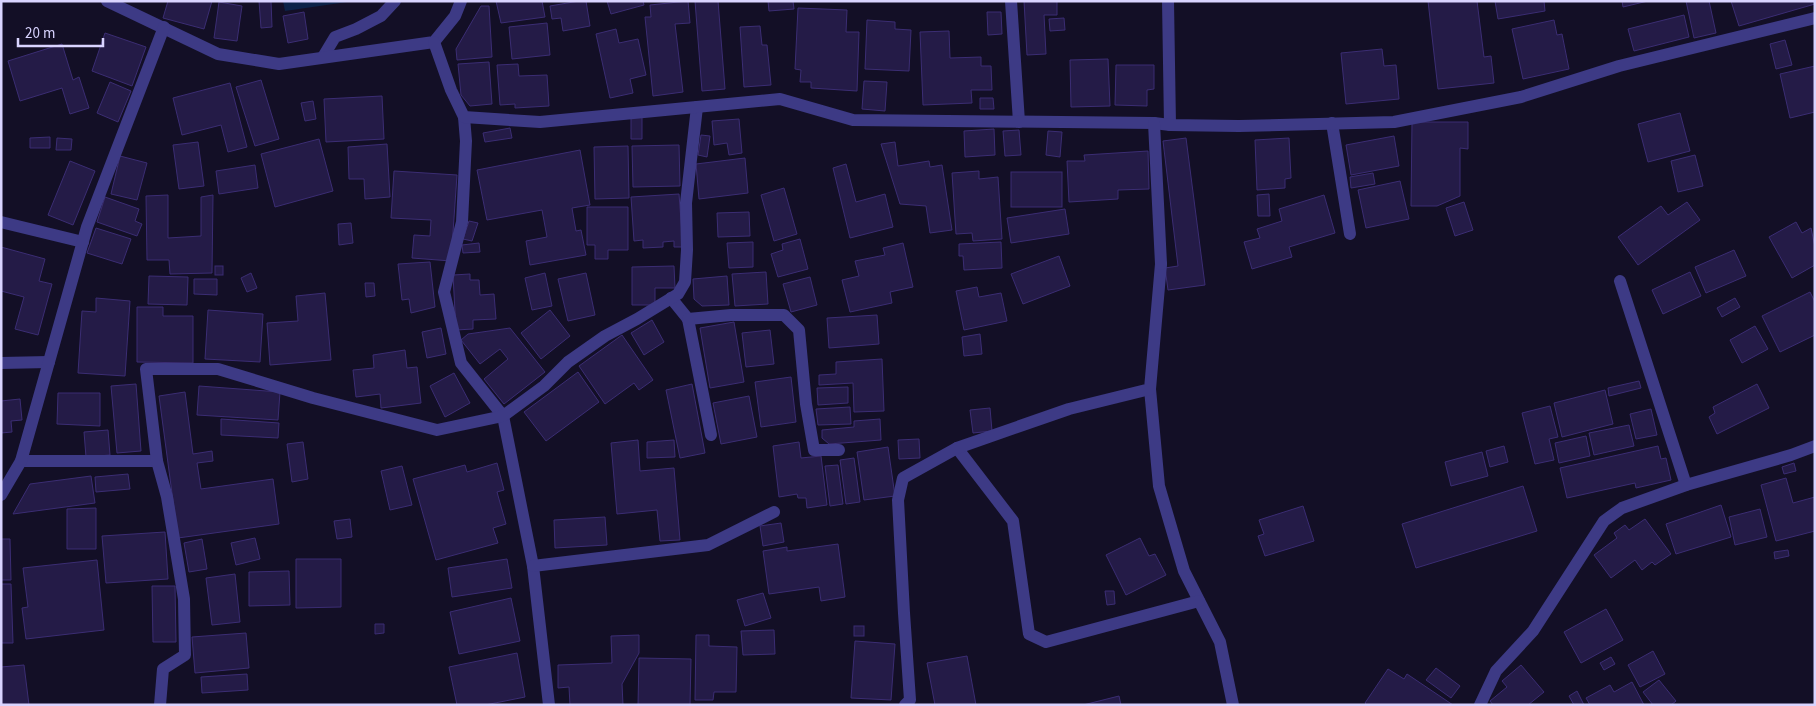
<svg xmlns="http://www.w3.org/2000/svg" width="1816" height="706" font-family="'Source Sans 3',sans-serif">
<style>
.water{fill:#0c2248}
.building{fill:#241b47;stroke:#3b2d73}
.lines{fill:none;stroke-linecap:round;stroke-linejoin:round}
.lane{stroke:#3d3a85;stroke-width:12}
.street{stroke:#3d3a85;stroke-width:12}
</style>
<rect width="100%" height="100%" fill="#130f26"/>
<path class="water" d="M283 1H354L285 11Z"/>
<g class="building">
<path d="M168 1H212L204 29 163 18Z"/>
<path d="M259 1H271L272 27 261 28Z"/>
<path d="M496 1H542L545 17 501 23Z"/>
<path d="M579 1H586L590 26 563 31 561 18 552 19 550 6Z"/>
<path d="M607 1H643L644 5 611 14Z"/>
<path d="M688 1 690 23 675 24 683 92 653 96 645 17H651L650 5Z"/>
<path d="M695 1H718L725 89 702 91Z"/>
<path d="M768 1H793L794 9 769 11Z"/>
<path d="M1024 1H1057V15H1044L1046 54 1027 55Z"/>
<path d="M1428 1H1477L1484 57 1491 56 1494 83 1438 89Z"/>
<path d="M1495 1H1544L1545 11 1498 19Z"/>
<path d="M1622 1H1648L1623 7Z"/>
<path d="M1686 1H1709L1716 33 1694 38Z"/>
<path d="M1731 1H1815V4L1739 26Z"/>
<path d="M219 2 242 6 237 41 214 38Z"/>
<path d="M481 6H489L492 57 457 60 456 49Z"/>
<path d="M798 8 847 10 846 32H859L857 91 811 88V82H800L801 70 795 69Z"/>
<path d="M304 12 308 39 288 43 283 16Z"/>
<path d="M987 12H1001L1002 34 988 35Z"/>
<path d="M1684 15 1689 37 1634 51 1628 29Z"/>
<path d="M1064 18 1065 30 1050 31 1049 19Z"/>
<path d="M867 20 895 22V29L911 30 909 71 865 69Z"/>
<path d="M1554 20 1557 35 1562 34 1569 69 1523 79 1512 29Z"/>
<path d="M547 23 550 55 512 59 509 27Z"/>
<path d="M760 26 762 45H767L771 85 744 87 740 27Z"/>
<path d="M616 29 619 43 638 39 646 75 630 79 633 93 610 98 596 34Z"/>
<path d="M949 31 950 58 981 57V66H991L992 90H971L972 103 923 105 920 32Z"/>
<path d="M105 33 146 47 132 86 92 71Z"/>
<path d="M1785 40 1792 65 1776 69 1770 44Z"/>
<path d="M62 44 73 80 79 77 89 108 70 114 62 88 20 101 8 61Z"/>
<path d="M1382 49 1384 66 1396 65 1399 99 1346 104 1341 53Z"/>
<path d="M1108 59 1110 106 1071 107 1070 60Z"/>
<path d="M489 62 492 104 470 106 461 95 458 64Z"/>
<path d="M518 64 519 76 547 75 549 106 515 108V104L500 105 497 65Z"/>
<path d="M1116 65H1154V89L1147 90V106L1115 105Z"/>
<path d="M1815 66V112L1790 118 1780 74Z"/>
<path d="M261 80 279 139 255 146 236 87Z"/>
<path d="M864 81 887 82 885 111 862 109Z"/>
<path d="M110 82 131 91 118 122 97 113Z"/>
<path d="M230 83 247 147 228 152 221 125 182 135 173 98Z"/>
<path d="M382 96 384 139 326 142 324 99Z"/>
<path d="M980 98H993L994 109H980Z"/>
<path d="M313 101 316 119 305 121 301 103Z"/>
<path d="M1680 113 1690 151 1648 162 1638 124Z"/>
<path d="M642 117V139H631V118Z"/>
<path d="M739 119 742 153 729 155 727 143 714 145 712 121Z"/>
<path d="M1412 122H1468V149L1460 148V196L1437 206H1411Z"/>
<path d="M510 128 512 138 485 142 483 133Z"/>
<path d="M994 129 995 155 965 157 964 131Z"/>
<path d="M1019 130 1021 155 1005 156 1003 131Z"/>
<path d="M1048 131 1062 132 1060 157 1046 155Z"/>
<path d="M701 135 710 136 707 157 698 155Z"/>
<path d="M1394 136 1399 166 1351 175 1346 145Z"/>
<path d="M50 137V148H30V138Z"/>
<path d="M57 138 72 139 71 150H56Z"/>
<path d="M1186 138 1205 285 1168 290 1165 268 1178 266 1163 141Z"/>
<path d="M1289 138 1291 178 1285 179V188L1257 190 1255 140Z"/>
<path d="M319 139 333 191 275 207 261 154Z"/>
<path d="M198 142 204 186 179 189 173 145Z"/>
<path d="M895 142 898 166 929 161 930 167 942 165 952 230 930 233 926 206 900 204 881 144Z"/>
<path d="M387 144 390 197 365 199 364 179H349L348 147Z"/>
<path d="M679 145 680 186 633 187 632 146Z"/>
<path d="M628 146 629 198 595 199 594 147Z"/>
<path d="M580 150 590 205 572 208 576 231 581 230 586 255 530 265 526 241 547 237 542 210 487 220 477 170Z"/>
<path d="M1148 151 1149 189 1118 190V199L1069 202 1067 161H1085L1084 155Z"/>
<path d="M1695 155 1703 186 1678 192 1671 161Z"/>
<path d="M120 156 147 163 137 200 111 194Z"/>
<path d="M745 158 748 193 699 199 696 164Z"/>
<path d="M70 161 95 171 73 225 48 215Z"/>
<path d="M846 164 856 202 885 194 893 227 850 238 833 168Z"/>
<path d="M255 165 258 188 219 194 216 171Z"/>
<path d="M394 171 457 175 451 261 412 258 414 235 430 236 431 220 391 218Z"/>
<path d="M979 171V179L998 177 1002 239 973 241 972 233 956 234 952 173Z"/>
<rect x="1011" y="172" width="51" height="35"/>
<path d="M1373 173 1375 184 1351 188 1350 177Z"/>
<path d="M1400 181 1409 219 1366 228 1358 190Z"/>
<path d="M784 188 797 234 774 241 761 195Z"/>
<path d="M679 194 683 247H674V241L663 242V247L643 248V240L634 241 631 197Z"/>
<path d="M1269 194 1270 216H1258L1257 195Z"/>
<path d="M168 195V238L201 236V197L213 195 212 273 170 274 169 260H147L146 196Z"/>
<path d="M1324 195 1335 233 1289 247 1292 257 1252 269 1244 242 1260 238 1257 229 1282 221 1279 209Z"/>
<path d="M105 197 139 209 135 221 142 224 137 236 97 222Z"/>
<path d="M1464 202 1473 230 1455 236 1446 208Z"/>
<path d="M1687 202 1700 220 1638 265 1618 237 1661 206 1668 215Z"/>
<path d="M587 207H628V250H608V259H595V245H587Z"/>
<path d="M1065 209 1069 234 1011 243 1007 218Z"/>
<path d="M749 212 750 236 718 237 717 213Z"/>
<path d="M469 221 478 223 472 241 463 239Z"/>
<path d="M1796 222 1802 233 1811 228 1815 247V265L1792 278 1769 237Z"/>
<path d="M351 223 353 243 339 245 338 224Z"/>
<path d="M96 228 131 239 122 264 87 253Z"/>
<path d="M800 239 808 269 778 277 771 254 783 250 782 244Z"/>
<path d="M753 242V267L729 268 727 243Z"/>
<path d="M1001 242 1002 268 964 270 963 256H959V244Z"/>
<path d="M479 243 480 252 463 253 462 245Z"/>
<path d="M903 243 913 287 890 292 892 303 850 312 842 280 859 276 855 261 885 255 883 248Z"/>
<path d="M1 247 45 259 39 281 52 284 38 335 15 329 24 297 1 291Z"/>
<path d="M1734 250 1746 276 1706 293 1695 267Z"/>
<path d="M1059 256 1070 286 1023 304 1011 274Z"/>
<path d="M430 262 435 307 411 313 409 299 402 300 398 264Z"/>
<rect x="215" y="266" width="8" height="9"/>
<path d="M674 266 675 288H655V305H632V267Z"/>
<path d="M766 272 768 304 735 306 732 274Z"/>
<path d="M1690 272 1701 296 1663 314 1652 290Z"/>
<path d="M251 273 257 288 247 292 241 278Z"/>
<path d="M545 273 552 306 532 310 525 278Z"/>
<path d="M586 273 595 315 568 321 558 279Z"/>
<path d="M470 274V280H479L480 295 494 294 496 319 473 320V329L456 330 453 275Z"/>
<path d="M149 276 188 277 187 305 148 304Z"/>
<path d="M727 276 729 305 702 306 694 299 693 279Z"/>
<path d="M810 277 817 305 791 312 783 284Z"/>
<path d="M194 279H217V295L194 294Z"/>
<path d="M365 283H374L375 296 366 297Z"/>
<path d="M977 287 979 297 1001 293 1007 321 964 330 956 291Z"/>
<path d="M1810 292 1815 302V335L1780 352 1762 316Z"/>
<path d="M325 293 331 360 270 365 267 323 298 321 296 296Z"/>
<path d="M96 298 130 301 125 376 78 373 82 311 96 312Z"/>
<path d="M1735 298 1740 307 1722 317 1717 308Z"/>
<path d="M137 307H163V316H193V363L137 362Z"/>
<path d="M208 310 263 314 260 362 205 359Z"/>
<path d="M550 310 570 336 541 359 521 333Z"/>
<path d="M877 315 879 344 829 348 827 318Z"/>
<path d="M652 320 664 342 644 355 631 333Z"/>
<path d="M734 322 744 382 710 388 700 328Z"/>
<path d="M1755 326 1768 349 1742 363 1730 340Z"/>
<path d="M441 328 446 354 427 358 422 332Z"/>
<path d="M510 328 545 372 504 404 484 379 508 359 500 349 480 364 461 340 468 334Z"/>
<path d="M770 330 774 364 746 367 742 333Z"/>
<path d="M980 334 982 354 964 356 962 337Z"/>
<path d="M622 335 653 380 639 390 634 383 605 404 579 366Z"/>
<path d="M405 350 407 368 417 367 421 403 381 408 380 394 356 397 353 370 374 368 373 355Z"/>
<path d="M882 359 884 411 854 412 853 383 819 385V375L836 374V362Z"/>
<path d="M578 372 599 402 546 441 524 412Z"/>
<path d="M454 373 470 403 445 417 430 386Z"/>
<path d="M791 377 796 422 761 427 755 382Z"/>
<path d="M1639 381 1641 388 1609 396 1608 388Z"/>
<path d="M136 384 141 451 117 453 111 386Z"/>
<path d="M692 384 705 453 680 458 666 390Z"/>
<path d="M1757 384 1769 408 1717 434 1709 417 1715 413 1713 407Z"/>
<path d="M199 386 280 392 278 420 197 415Z"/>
<path d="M848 387V403L818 405 817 388Z"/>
<path d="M1605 390 1613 424 1562 437 1554 403Z"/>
<path d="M185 392 193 454 212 451 213 461 197 463 201 489 273 479 279 524 178 538 159 396Z"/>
<path d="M58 393H100V426L57 424Z"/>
<path d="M749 396 757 437 721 444 713 403Z"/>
<path d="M20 399 22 420 11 421 12 432 1 433V401Z"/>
<path d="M1550 406 1558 437 1549 439 1554 460 1535 464 1522 413Z"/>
<path d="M850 407 851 424 818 425 816 409Z"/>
<path d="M990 408 992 431 973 433 970 410Z"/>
<path d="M1651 409 1657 435 1636 439 1630 414Z"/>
<path d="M221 419 279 423 278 438 221 435Z"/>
<path d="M880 419 881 440 829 444 822 438V430L854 427V421Z"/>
<path d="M1629 425 1634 446 1594 455 1589 433Z"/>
<path d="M108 430 110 455 86 457 84 432Z"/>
<path d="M1586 436 1590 456 1559 463 1555 443Z"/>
<path d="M919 439 920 458 899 459 898 440Z"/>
<path d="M638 440 640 471 674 468 680 540 660 541 657 510 617 514 611 443Z"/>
<path d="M674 440 675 457 647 458V442Z"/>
<path d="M303 442 308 479 292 482 287 444Z"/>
<path d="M799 442 801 458 821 456 827 505 807 508 806 498H798L797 494 779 497 773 446Z"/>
<path d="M1504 446 1508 462 1490 467 1486 451Z"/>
<path d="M1658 446 1661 459 1666 458 1671 480 1636 488 1635 483 1567 498 1560 468Z"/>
<path d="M888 447 895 496 864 500 857 452Z"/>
<path d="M1482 452 1488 476 1451 486 1445 462Z"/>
<path d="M854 458 860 502 846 504 840 460Z"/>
<path d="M497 463 504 490 497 492 506 524 493 528 498 543 436 560 413 479 465 465 467 472Z"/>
<path d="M1794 463 1796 471 1784 474 1782 467Z"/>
<path d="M838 465 843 504 830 506 825 466Z"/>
<path d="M402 466 412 505 390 510 381 471Z"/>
<path d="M128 474 130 489 96 492 95 477Z"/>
<path d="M91 476 95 503 13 514 30 484Z"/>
<path d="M1786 478 1793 503 1815 497V531L1776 541 1761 485Z"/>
<path d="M1523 486 1537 531 1416 568 1402 524Z"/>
<path d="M1721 505 1731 537 1676 554 1666 524Z"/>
<path d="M1303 506 1314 541 1265 556 1258 536 1264 534 1259 520Z"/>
<path d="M96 508V549H67V509Z"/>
<path d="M1760 509 1767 537 1735 545 1729 517Z"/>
<path d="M605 517 607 545 555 548 554 520Z"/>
<path d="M350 519 352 537 337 539 334 521Z"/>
<path d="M1645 519 1671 554 1655 565 1652 562 1642 570 1635 560 1611 578 1594 555 1617 538 1614 533 1625 525 1629 530Z"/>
<path d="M781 523 784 542 763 546 760 526Z"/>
<path d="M165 532 168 579 106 583 102 536Z"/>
<path d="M255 538 260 559 236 565 231 543Z"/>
<path d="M1140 538 1149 556 1155 554 1166 575 1126 595 1106 555Z"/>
<path d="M1 539H10L11 580H1Z"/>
<path d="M202 539 207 569 189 572 184 543Z"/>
<path d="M838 544 845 597 821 601 819 587 769 594 763 551 787 547V551Z"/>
<path d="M1788 550 1789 556 1775 559 1774 552Z"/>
<path d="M296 559H341V607L296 608Z"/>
<path d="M507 559 512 588 452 597 448 568Z"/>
<path d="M97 560 104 630 26 639 22 608 28 607 23 568Z"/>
<path d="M289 571 290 605 249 606V572Z"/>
<path d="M235 574 240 622 212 625 206 578Z"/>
<path d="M1 584H11L13 643H1Z"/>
<path d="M152 586H175L176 642H153Z"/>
<path d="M1105 591H1114L1115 604 1107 605Z"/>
<path d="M763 593 771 618 745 626 737 600Z"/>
<path d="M511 598 520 641 459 654 450 612Z"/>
<path d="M1606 609 1623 640 1581 663 1564 632Z"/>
<path d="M375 624H384V633L375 634Z"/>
<rect x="854" y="626" width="10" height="10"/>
<path d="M774 630 775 654 743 655 741 631Z"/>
<path d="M246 633 249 668 195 673 192 637Z"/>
<path d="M639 635V653L622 684 623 705H570L569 687 558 688V665L612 663 611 636Z"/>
<path d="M696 635H709V646L737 647 736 692H714L713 700H695Z"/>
<path d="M855 641 895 644 891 700 851 698Z"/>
<path d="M1653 651 1665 674 1640 687 1628 665Z"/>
<path d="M517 653 525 697 485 705H457L449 667Z"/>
<path d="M967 656 976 705H935L927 663Z"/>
<path d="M1611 657 1615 664 1604 670 1600 663Z"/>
<path d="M639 658 691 659 690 705H638Z"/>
<path d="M24 665 29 705 1 704V667Z"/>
<path d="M1521 665 1544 692 1528 705H1493L1490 701 1507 687 1502 681Z"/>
<path d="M1436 668 1460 686 1451 698 1426 680Z"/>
<path d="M1388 669 1404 679 1407 674 1453 705H1367L1365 703Z"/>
<path d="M247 674 248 690 202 693 201 677Z"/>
<path d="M1659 680 1676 701 1671 705H1653L1643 692Z"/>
<path d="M1632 682 1644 705H1590L1586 698 1610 685 1614 692Z"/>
<path d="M1577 691 1584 705H1574L1569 696Z"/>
<path d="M1119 696 1121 705H1083Z"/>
</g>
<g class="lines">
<g class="lane">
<path d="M323 57 335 37 356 29 381 16 395 1"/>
<path d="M464 117 466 141 462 222 444 292 461 363 503 416 533 566 549 705"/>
<path d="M1332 123 1350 234"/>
<path d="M1 222 83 242"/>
<path d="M1620 281 1686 485"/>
<path d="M671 298 688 319 731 315H784L799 330 806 404 814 450H839"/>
<path d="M688 319 711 435"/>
<path d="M1150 389 1159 486 1184 571 1220 642 1233 705"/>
<path d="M957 448 1013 521 1029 634 1046 642 1199 601"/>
<path d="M21 461H157"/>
<path d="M533 566 708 545 774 512"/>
<path d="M160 705 163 669 185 655 184 599 167 497 157 461 146 369H218L313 398 437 430 503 416 544 386 568 362 605 336 637 319 678 294 685 282 687 250 686 203 697 107"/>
<path d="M905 705 910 700 904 613 898 500 903 478 957 448 1069 409 1150 389 1161 264"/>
</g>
<g class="street">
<path d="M107 1 218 54 279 64 434 42 455 16 461 1"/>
<path d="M1011 1 1019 122"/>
<path d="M1168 1 1170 125"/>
<path d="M434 42 451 90 464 117 540 122 780 99 853 120 1154 123 1170 125 1239 126 1394 122 1521 97 1619 66 1815 18"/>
<path d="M1154 123 1161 264"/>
<path d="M1 363 49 362"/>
<path d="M1 495 21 461 87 227 164 27"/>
<path d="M1480 705 1496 671 1533 631 1604 521 1622 508 1686 485 1791 455 1815 446"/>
</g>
</g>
<rect width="1816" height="706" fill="none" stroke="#d9d4ff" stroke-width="5"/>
<path d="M18 38v8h85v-8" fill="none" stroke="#d9d4ff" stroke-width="2.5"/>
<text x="25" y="38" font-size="15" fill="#d9d4ff" stroke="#130f26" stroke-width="4" paint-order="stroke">20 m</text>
</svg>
